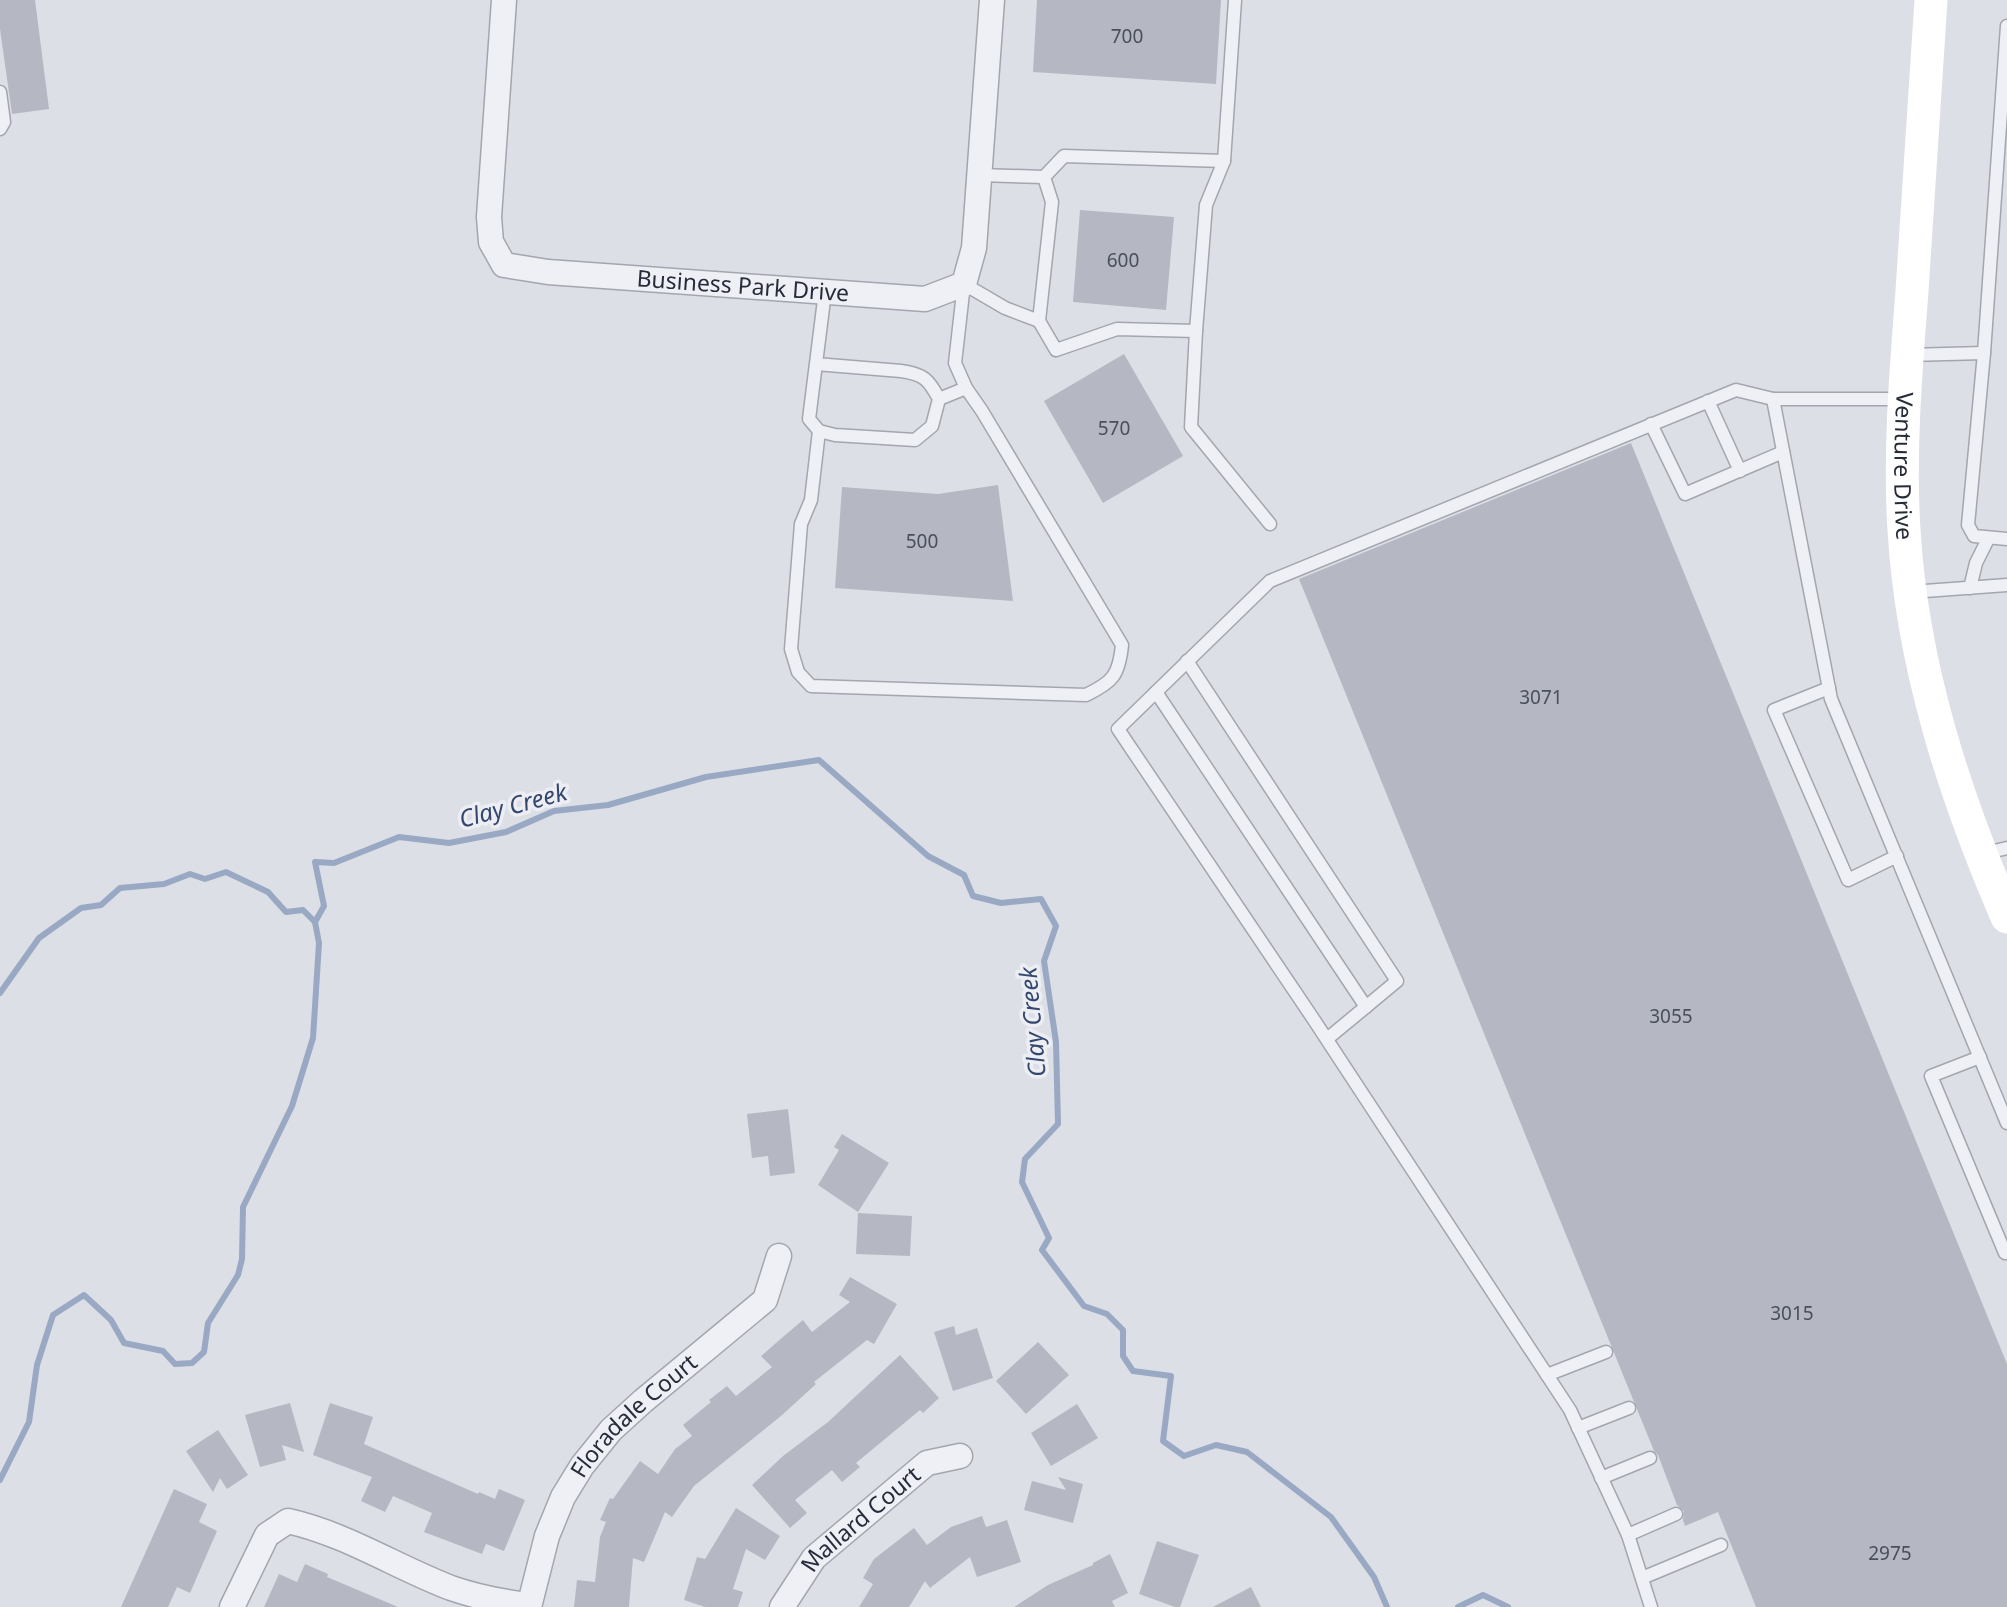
<svg xmlns="http://www.w3.org/2000/svg" width="2007" height="1607" font-family="'Noto Sans',sans-serif">
<style>
.lines{fill:none;stroke-linecap:round;stroke-linejoin:round}
.stream{stroke:#99a9c4;stroke-width:6}
.building{fill:#b5b8c2}
.lane-casing{stroke:#a3a6af;stroke-width:15}
.street-casing{stroke:#a3a6af;stroke-width:27}
.lane{stroke:#eff0f5;stroke-width:12}
.street{stroke:#eff0f5;stroke-width:24}
.secondary{stroke:#fff;stroke-width:33}
.labels{text-anchor:middle;stroke-width:7;stroke-linejoin:round;paint-order:stroke}
.number-label{font-size:19px;fill:#4a4f5d}
.street-label{font-size:23px;fill:#272c3b;stroke:#eceef4}
.water-label{font-size:24px;font-style:italic;fill:#34476d;stroke:#eceef4}
</style>
<rect width="100%" height="100%" fill="#dddfe6"/>
<g class="lines">
<g class="stream">
<path d="M315 922 324 906 315 862 334 863 399 837 449 843 506 832 554 811 608 805 706 777 819 760 928 856 964 875 973 896 1001 903 1041 899 1056 926 1044 961 1056 1042 1058 1124 1025 1159 1022 1182 1049 1238 1042 1250 1084 1306 1107 1314 1123 1330V1356L1133 1371 1171 1376 1163 1441 1184 1456 1216 1445 1247 1452 1331 1517 1374 1577 1387 1607"/>
<path d="M0 993 39 938 81 908 101 905 120 888 164 884 190 874 205 879 226 872 268 892 286 912 303 910 315 922 319 943 313 1038 292 1106 243 1207 242 1259 238 1275 208 1323 204 1352 192 1363 175 1364 163 1351 124 1343 111 1320 84 1295 53 1315 37 1365 29 1422 0 1480"/>
<path d="M1458 1607 1483 1595 1508 1607"/>
</g>
</g>
<g class="building">
<path d="M0 0H35L49 109 12 114 0 29Z"/>
<path d="M1037 0H1221L1216 84 1033 72Z"/>
<path d="M1080 210 1174 217 1166 310 1073 302Z"/>
<path d="M1124 354 1183 456 1103 503 1044 401Z"/>
<path d="M1631 443 2007 1364V1607H1756L1718 1512 1685 1526 1683 1520 1684 1511 1677 1505 1658 1455 1654 1451 1299 579Z"/>
<path d="M998 485 1013 601 835 588 842 487 938 494Z"/>
<path d="M788 1109 795 1173 770 1176 768 1156 752 1158 747 1114Z"/>
<path d="M842 1134 889 1163 858 1212 818 1185 839 1150 834 1147Z"/>
<path d="M858 1213 912 1216 910 1256 856 1254Z"/>
<path d="M850 1277 897 1304 874 1344 867 1340 814 1382 816 1384 781 1416 694 1486 672 1517 665 1512 644 1562 633 1558 629 1607H574L577 1580 595 1582 600 1537 606 1522 600 1520 610 1498 613 1499 640 1461 658 1474 675 1449 692 1436 683 1425 711 1402 709 1400 727 1386 736 1396 772 1367 761 1356 784 1336 803 1320 812 1332 850 1302 839 1295Z"/>
<path d="M954 1326 956 1335 977 1328 993 1378 953 1391 934 1332Z"/>
<path d="M1038 1342 1069 1375 1026 1414 996 1381Z"/>
<path d="M900 1355 939 1398 923 1413 920 1410 856 1463 860 1467 842 1482 832 1470 795 1500 807 1513 790 1528 752 1485 783 1456 828 1422Z"/>
<path d="M290 1403 304 1452 282 1445 286 1460 260 1467 245 1415Z"/>
<path d="M330 1403 373 1417 364 1444 478 1494 479 1492 495 1499 499 1489 525 1500 504 1551 486 1544 482 1554 424 1532 432 1513 393 1496 385 1512 361 1501 372 1477 313 1455Z"/>
<path d="M1077 1404 1098 1438 1051 1466 1031 1433Z"/>
<path d="M218 1430 248 1475 227 1489 220 1478 213 1492 186 1451Z"/>
<path d="M1058 1477 1083 1484 1073 1523 1024 1510 1032 1481 1066 1490Z"/>
<path d="M174 1489 207 1504 199 1522 217 1531 190 1593 177 1587 168 1607H121Z"/>
<path d="M736 1508 780 1536 765 1560 746 1549 733 1589 743 1592 738 1607H705L684 1600 697 1557 705 1559Z"/>
<path d="M982 1516 986 1527 1007 1520 1021 1562 977 1577 970 1557 930 1588 925 1581 909 1607H859L873 1584 863 1578 874 1559 914 1528 927 1545 951 1527Z"/>
<path d="M1157 1541 1199 1555 1180 1607H1175L1139 1594Z"/>
<path d="M1110 1554 1128 1593 1112 1601 1115 1607H1014L1048 1585 1093 1565V1563Z"/>
<path d="M305 1564 328 1574 327 1577 398 1607H264L279 1574 297 1582Z"/>
<path d="M1251 1587 1261 1607H1213Z"/>
</g>
<g class="lines">
<g class="lane-casing">
<g id="lane">
<path d="M2007 26 1984 353 1968 525 1974 536 2007 539"/>
<path d="M0 92 4 122 0 129"/>
<path d="M980 175 1044 177 1064 156 1224 161"/>
<path d="M1039 321 1056 350 1117 329 1196 331 1206 205 1224 161 1235 0"/>
<path d="M1196 331 1191 427 1270 524"/>
<path d="M1908 355 1984 353"/>
<path d="M816 364 901 371C924 374 929 380 939 399L932 426 915 440 835 435 819 431 809 419 825 292"/>
<path d="M939 399 966 388"/>
<path d="M1773 399 1831 699 2007 1123"/>
<path d="M1708 401 1740 471"/>
<path d="M1651 424 1685 494 1783 452"/>
<path d="M819 431 811 500 801 524 791 649 798 672 811 686 1086 695C1113 682 1119 675 1122 645L982 411 966 388 955 363 964 284 1005 308 1039 321 1052 202 1044 177"/>
<path d="M1970 588 1976 563 1988 539"/>
<path d="M1911 592 2007 585"/>
<path d="M1187 661 1397 981 1327 1039"/>
<path d="M1829 688 1774 710 1848 880 1897 856"/>
<path d="M1156 692 1366 1007"/>
<path d="M1981 854 2007 848"/>
<path d="M1980 1057 1931 1076 2005 1253 2007 1252"/>
<path d="M1547 1375 1606 1352"/>
<path d="M1578 1428 1629 1408"/>
<path d="M1601 1478 1650 1458"/>
<path d="M1628 1535 1676 1514"/>
<path d="M1642 1578 1721 1545"/>
<path d="M1651 1607 1628 1535 1570 1410 1312 1017 1118 729 1270 581 1736 390 1773 399H1904"/>
</g>
</g>
<g class="street-casing">
<g id="street">
<path id="s1" d="M504 0 489 217 491 242 504 265 548 272 925 299 964 284 974 248 992 0"/>
<path d="M232 1607 267 1535 288 1521C346 1534 396 1567 451 1588 477 1597 503 1602 529 1605"/>
<path id="s2" d="M529 1607 547 1536 563 1497 582 1466 611 1430 643 1401 765 1300 779 1256"/>
<path id="s3" d="M782 1607 814 1558 927 1463 960 1456"/>
</g>
</g>
<use href="#lane" class="lane"/>
<use href="#street" class="street"/>
<path class="secondary" id="s4" d="M1931 0C1925 97 1918 194 1912 291 1906 370 1899 450 1904 530 1912 665 1954 794 2007 917"/>
</g>
<g class="labels">
<g class="number-label">
<text x="1127" y="43">700</text>
<text x="1123" y="267">600</text>
<text x="1114" y="435">570</text>
<text x="922" y="548">500</text>
<text x="1541" y="704">3071</text>
<text x="1671" y="1023">3055</text>
<text x="1792" y="1320">3015</text>
<text x="1890" y="1560">2975</text>
</g>
<g class="street-label">
<text dy="8" stroke="none"><textPath href="#s1" startOffset="509">Business Park Drive</textPath></text>
<text dy="8" stroke="none"><textPath href="#s4" startOffset="467">Venture Drive</textPath></text>
<text dy="8" stroke="none"><textPath href="#s2" startOffset="224">Floradale Court</textPath></text>
<text dy="8" stroke="none"><textPath href="#s3" startOffset="119">Mallard Court</textPath></text>
</g>
<g class="water-label">
<text transform="translate(513 806) rotate(-15)" y="8">Clay Creek</text>
<text transform="translate(1033 1022) rotate(-95)" y="8">Clay Creek</text>
</g>
</g>
</svg>
